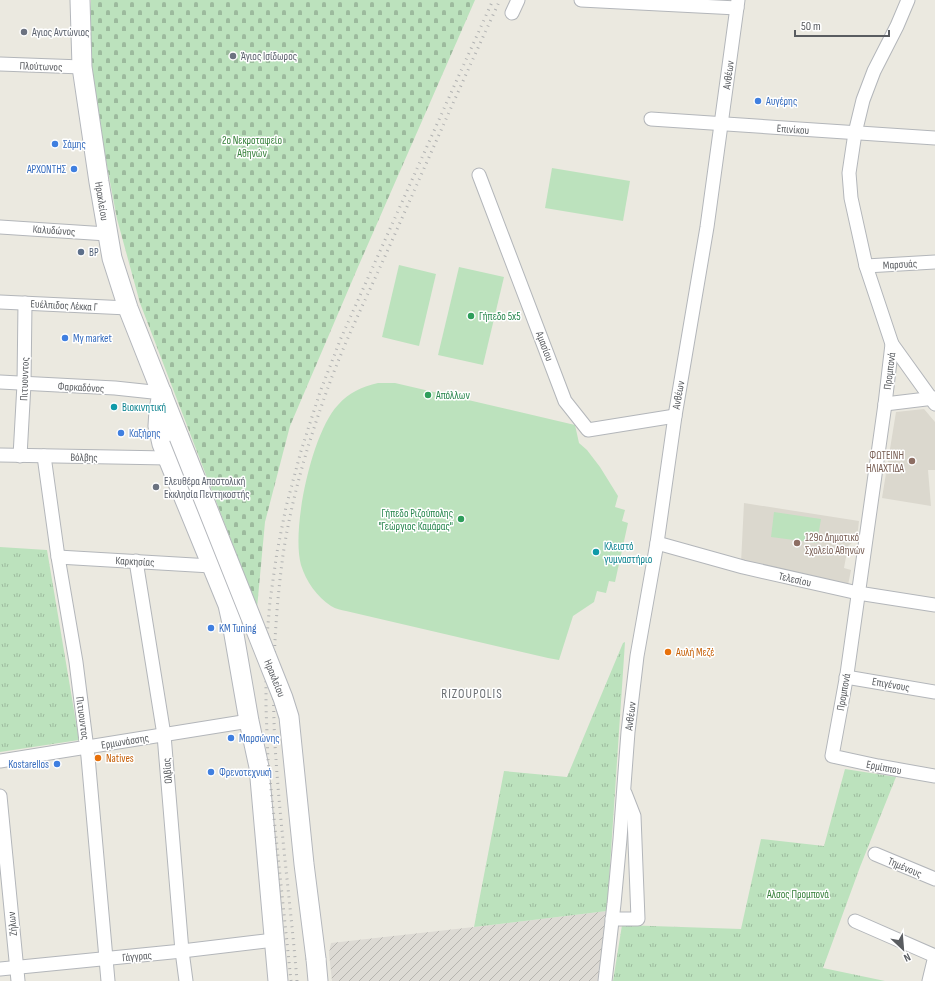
<svg xmlns="http://www.w3.org/2000/svg" width="935" height="981" font-family="'Sofia Sans Condensed',sans-serif">
<style>
.industrial{fill:url(#industrial-furrows)}
.education{fill:#dbd8ce}
.green{fill:#bce2bd}
.cemetery{fill:url(#cemetery-stones)}
.park{fill:url(#park-tufts)}
.lines{fill:none;stroke-linecap:round;stroke-linejoin:round}
.street-casing{stroke:#b3b6ba;stroke-width:15}
.secondary-casing{stroke:#b4b7bc;stroke-width:21}
.street{stroke:#fff;stroke-width:13}
.secondary{stroke:#fff;stroke-width:19}
.rail{stroke:#b1b2b2;stroke-width:3;stroke-dasharray:1 5;stroke-linecap:butt}
.secondary-bridge-casing{stroke:#b4b7bc;stroke-width:21;stroke-linecap:butt}
.secondary-bridge{stroke:#fff;stroke-width:19}
.worship-dot{fill:#6b7280;stroke:#fff;stroke-width:1.5}
.shop-dot{fill:#3f7fe0;stroke:#fff;stroke-width:1.5}
.service-dot{fill:#5c6f8a;stroke:#fff;stroke-width:1.5}
.leisure-dot{fill:#2e9e5b;stroke:#fff;stroke-width:1.5}
.culture-dot{fill:#0f9aa8;stroke:#fff;stroke-width:1.5}
.education-dot{fill:#8d6e63;stroke:#fff;stroke-width:1.5}
.food-dot{fill:#e8710a;stroke:#fff;stroke-width:1.5}
.labels{text-anchor:middle;stroke-width:3;stroke-linejoin:round;paint-order:stroke}
.worship-label{font-size:11px;fill:#5b616d;stroke:#fff;text-anchor:start}
.street-label{font-size:11px;fill:#595c60;stroke:#fff}
.shop-label{font-size:11px;fill:#366cbe;stroke:#fff;text-anchor:start}
.park-label{font-size:11px;fill:#37813b;stroke:#fff}
.service-label{font-size:11px;fill:#4e5e75;stroke:#fff;text-anchor:start}
.leisure-label{font-size:11px;fill:#27864d;stroke:#fff;text-anchor:start}
.culture-label{font-size:11px;fill:#0d838f;stroke:#fff;text-anchor:start}
.education-label{font-size:11px;fill:#785e54;stroke:#fff;text-anchor:end}
.food-label{font-size:11px;fill:#c56008;stroke:#fff;text-anchor:start}
.quarter-label{font-size:13px;letter-spacing:1px;fill:#6a6e72;stroke:#fff}
</style>
<defs>
<pattern id="industrial-furrows" width="10" height="10" patternUnits="userSpaceOnUse"><rect width="10" height="10" fill="#dddad4"/><path d="M-1 1l2-2M0 10L10 0M9 11l2-2" fill="none" stroke="#b6b4af"/></pattern>
<pattern id="cemetery-stones" width="16" height="16" patternUnits="userSpaceOnUse"><rect width="16" height="16" fill="#bce2bd"/><path d="M2 7V4a2 2 0 0 1 4 0v3zM10 15v-3a2 2 0 0 1 4 0v3z" fill="#9cba9d"/></pattern>
<pattern id="park-tufts" width="24" height="20" patternUnits="userSpaceOnUse"><rect width="24" height="20" fill="#bce2bd"/><path d="M3 7l-1-3M5 7V3M7 7l1-3M15 17l-1-3M17 17v-4M19 17l1-3" fill="none" stroke="#9cba9d"/></pattern>
</defs>
<rect width="100%" height="100%" fill="#ebe9e0"/>
<path class="industrial" d="M607 911 599 981H332L329 953 331 943 474 927Z"/>
<g class="education">
<path d="M924 409 935 422V470H928L931 506 882 498 896 412Z"/>
<path d="M744 503 859 521 857 539 848 546 844 568 851 570 848 585 741 563Z"/>
</g>
<g class="green">
<path d="M552 168 630 181 623 221 545 208Z"/>
<path d="M399 265 436 274 419 346 382 337Z"/>
<path d="M459 267 504 277 483 365 438 355Z"/>
<path d="M378 383H395L575 425 579 443 587 450 600 467 618 496 615 507 625 510 622 521 628 523 615 582 609 581 606 593 597 591 594 602 573 616 559 660 548 658 346 611C341 610 336 609 331 606 317 597 306 581 301 565 291 529 312 432 338 405 349 392 362 387 378 383Z"/>
<path d="M774 512 821 519 817 543 771 537Z"/>
</g>
<path class="cemetery" d="M91 0H475L358 267 290 426 265 522 257 608 140 303 117 219 88 65Z"/>
<g class="park">
<path d="M0 547 47 550 79 740 0 752Z"/>
<path d="M625 642 607 911 474 927 504 771 567 777 623 643Z"/>
<path d="M845 769 896 777 860 867 823 968 885 981H613L622 925 741 929 761 839 824 846Z"/>
</g>
<g class="lines">
<g class="street-casing">
<g id="street">
<path d="M581 0 737 8"/>
<path d="M908 0 897 26 874 71 863 100 855 133 849 173 851 198 866 266 892 344 885 404 847 674 832 756 878 766 935 776"/>
<path d="M512 13 518 0"/>
<path d="M0 64 82 67"/>
<path d="M651 119 935 138"/>
<path d="M479 175 565 401 588 430 675 416"/>
<path d="M0 227 107 234"/>
<path d="M866 266 935 262"/>
<path d="M0 302 128 308"/>
<path d="M892 344 935 404"/>
<path d="M0 382 115 388 162 393"/>
<path d="M885 404 935 398"/>
<path d="M0 455 168 458"/>
<path d="M20 456 24 384 25 303"/>
<path d="M44 456 58 557 76 662 88 757 108 981"/>
<path d="M657 543 743 567 858 593 935 605"/>
<path d="M58 557 211 566"/>
<path d="M136 561 164 735 182 951 186 981"/>
<path d="M846 677 935 692"/>
<path d="M0 761 249 721"/>
<path d="M0 796 18 981"/>
<path d="M875 854 935 879"/>
<path d="M612 919H638L634 816 625 793"/>
<path d="M855 921 935 956"/>
<path d="M0 969 182 951 274 940"/>
<path d="M605 981 614 904 620 839 628 732 637 656 657 543 675 416 707 227 738 0"/>
<path d="M929 981 935 956"/>
</g>
</g>
<g class="secondary-casing">
<g id="secondary">
<path d="M80 0 82 67 99 182 112 258 128 308 179 437"/>
<path d="M162 393 159 410 158 426 162 444 228 605 232 623 249 721 259 767 278 981"/>
<path d="M316 959 318 981"/>
</g>
</g>
<use href="#street" class="street"/>
<use href="#secondary" class="secondary"/>
<g class="rail">
<path d="M291 981 268 760 266 707V648L270 601 277 552 286 507 301 451 320 392 341 338 455 84 493 0"/>
<path d="M297 981C291 907 281 834 276 760 271 693 274 622 283 555 291 501 307 446 325 396 342 347 365 301 386 254 424 169 461 84 500 0"/>
</g>
<g class="secondary-bridge-casing">
<path id="secondary-bridge" d="M179 437 283 698 289 717 304 864 316 959"/>
</g>
<use href="#secondary-bridge" class="secondary-bridge"/>
</g>
<g class="worship-dot">
<circle cx="24" cy="32" r="4"/>
<circle cx="233" cy="56" r="4"/>
<circle cx="156" cy="487" r="4"/>
</g>
<g class="shop-dot">
<circle cx="758" cy="101" r="4"/>
<circle cx="55" cy="144" r="4"/>
<circle cx="74" cy="169" r="4"/>
<circle cx="65" cy="338" r="4"/>
<circle cx="121" cy="433" r="4"/>
<circle cx="211" cy="628" r="4"/>
<circle cx="231" cy="738" r="4"/>
<circle cx="57" cy="764" r="4"/>
<circle cx="211" cy="772" r="4"/>
</g>
<circle class="service-dot" cx="81" cy="252" r="4"/>
<g class="leisure-dot">
<circle cx="471" cy="316" r="4"/>
<circle cx="428" cy="395" r="4"/>
<circle cx="461" cy="519" r="4"/>
</g>
<g class="culture-dot">
<circle cx="114" cy="407" r="4"/>
<circle cx="596" cy="552" r="4"/>
</g>
<g class="education-dot">
<circle cx="912" cy="461" r="4"/>
<circle cx="797" cy="543" r="4"/>
</g>
<g class="food-dot">
<circle cx="668" cy="652" r="4"/>
<circle cx="98" cy="758" r="4"/>
</g>
<g class="labels">
<g class="worship-label">
<text x="32" y="36">Αγιος Αντώνιος</text>
<text x="241" y="60">Άγιος Ισίδωρος</text>
<text x="164" y="485">Ελευθέρα Αποστολική<tspan x="164" dy="13">Εκκλησία Πεντηκοστής</tspan></text>
</g>
<g class="street-label">
<text transform="translate(41 66) rotate(2)" y="4">Πλούτωνος</text>
<text transform="translate(728 75) rotate(-82)" y="4">Ανθέων</text>
<text transform="translate(793 129) rotate(4)" y="4">Επινίκου</text>
<text transform="translate(102 201) rotate(81)" y="4">Ηρακλείου</text>
<text transform="translate(54 230) rotate(4)" y="4">Καλυδώνος</text>
<text transform="translate(900 264) rotate(-3)" y="4">Μαρσυάς</text>
<text transform="translate(64 305) rotate(3)" y="4">Ευέλπιδος Λέκκα Γ</text>
<text transform="translate(545 346) rotate(69)" y="4">Αμασίου</text>
<text transform="translate(889 371) rotate(-83)" y="4">Προμπονά</text>
<text transform="translate(24 379) rotate(-88)" y="4">Πιτυουντος</text>
<text transform="translate(81 387) rotate(3)" y="4">Φαρκαδόνος</text>
<text transform="translate(678 395) rotate(-80)" y="4">Ανθέων</text>
<text transform="translate(84 457) rotate(1)" y="4">Βόλβης</text>
<text transform="translate(135 561) rotate(3)" y="4">Καρκησίας</text>
<text transform="translate(795 579) rotate(13)" y="4">Τελεσίου</text>
<text transform="translate(275 678) rotate(68)" y="4">Ηρακλείου</text>
<text transform="translate(891 684) rotate(10)" y="4">Επιγένους</text>
<text transform="translate(843 692) rotate(-80)" y="4">Προμπονά</text>
<text transform="translate(630 716) rotate(-83)" y="4">Ανθέων</text>
<text transform="translate(83 718) rotate(82)" y="4">Πιτυουντος</text>
<text transform="translate(125 741) rotate(-9)" y="4">Ερμωνάσσης</text>
<text transform="translate(884 767) rotate(11)" y="4">Ερμίππου</text>
<text transform="translate(167 771) rotate(-95)" y="4">Ολβίας</text>
<text transform="translate(905 867) rotate(23)" y="4">Τημένους</text>
<text transform="translate(12 924) rotate(-95)" y="4">Ζήλων</text>
<text transform="translate(137 956) rotate(-5)" y="4">Γάγγρας</text>
</g>
<g class="shop-label">
<text x="766" y="105">Αυγέρης</text>
<text x="63" y="148">Σάμης</text>
<text x="66" y="173" text-anchor="end">ΑΡΧΟΝΤΗΣ</text>
<text x="73" y="342">My market</text>
<text x="129" y="437">Καξήρης</text>
<text x="219" y="632">KM Tuning</text>
<text x="239" y="742">Μαρσώνης</text>
<text x="49" y="768" text-anchor="end">Kostarellos</text>
<text x="219" y="776">Φρενοτεχνική</text>
</g>
<g class="park-label">
<text x="252" y="144">2ο Νεκροταφείο<tspan x="252" dy="13">Αθηνών</tspan></text>
<text x="798" y="898">Αλσος Προμπονά</text>
</g>
<g class="service-label">
<text x="89" y="256">BP</text>
</g>
<g class="leisure-label">
<text x="479" y="320">Γήπεδο 5x5</text>
<text x="436" y="399">Απόλλων</text>
<text x="453" y="517" text-anchor="end">Γήπεδο Ριζούπολης<tspan x="453" dy="13">"Γεώργιος Καμάρας"</tspan></text>
</g>
<g class="culture-label">
<text x="122" y="411">Βιοκινητική</text>
<text x="604" y="550">Κλειστό<tspan x="604" dy="13">γυμναστήριο</tspan></text>
</g>
<g class="education-label">
<text x="904" y="459">ΦΩΤΕΙΝΗ<tspan x="904" dy="13">ΗΛΙΑΧΤΙΔΑ</tspan></text>
<text x="805" y="541" text-anchor="start">129ο Δημοτικό<tspan x="805" dy="13">Σχολείο Αθηνών</tspan></text>
</g>
<g class="food-label">
<text x="676" y="656">Αυλή Μεζέ</text>
<text x="106" y="762">Natives</text>
</g>
<g class="quarter-label">
<text x="472" y="698">RIZOUPOLIS</text>
</g>
</g>
<g transform="translate(903 949) rotate(154)" stroke="#ffffff" stroke-width="3" paint-order="stroke">
<path d="M0-3L7 15L0 10L-7 15Z" fill="#595c60"/>
<text y="-6" font-size="11" font-weight="bold" text-anchor="middle" fill="#595c60">N</text>
</g>
<path d="M795 30v6h94v-6" fill="none" stroke="#595c60" stroke-width="2"/>
<text x="801" y="30" font-size="12" fill="#595c60" stroke="#ffffff" stroke-width="3" paint-order="stroke">50 m</text>
</svg>
